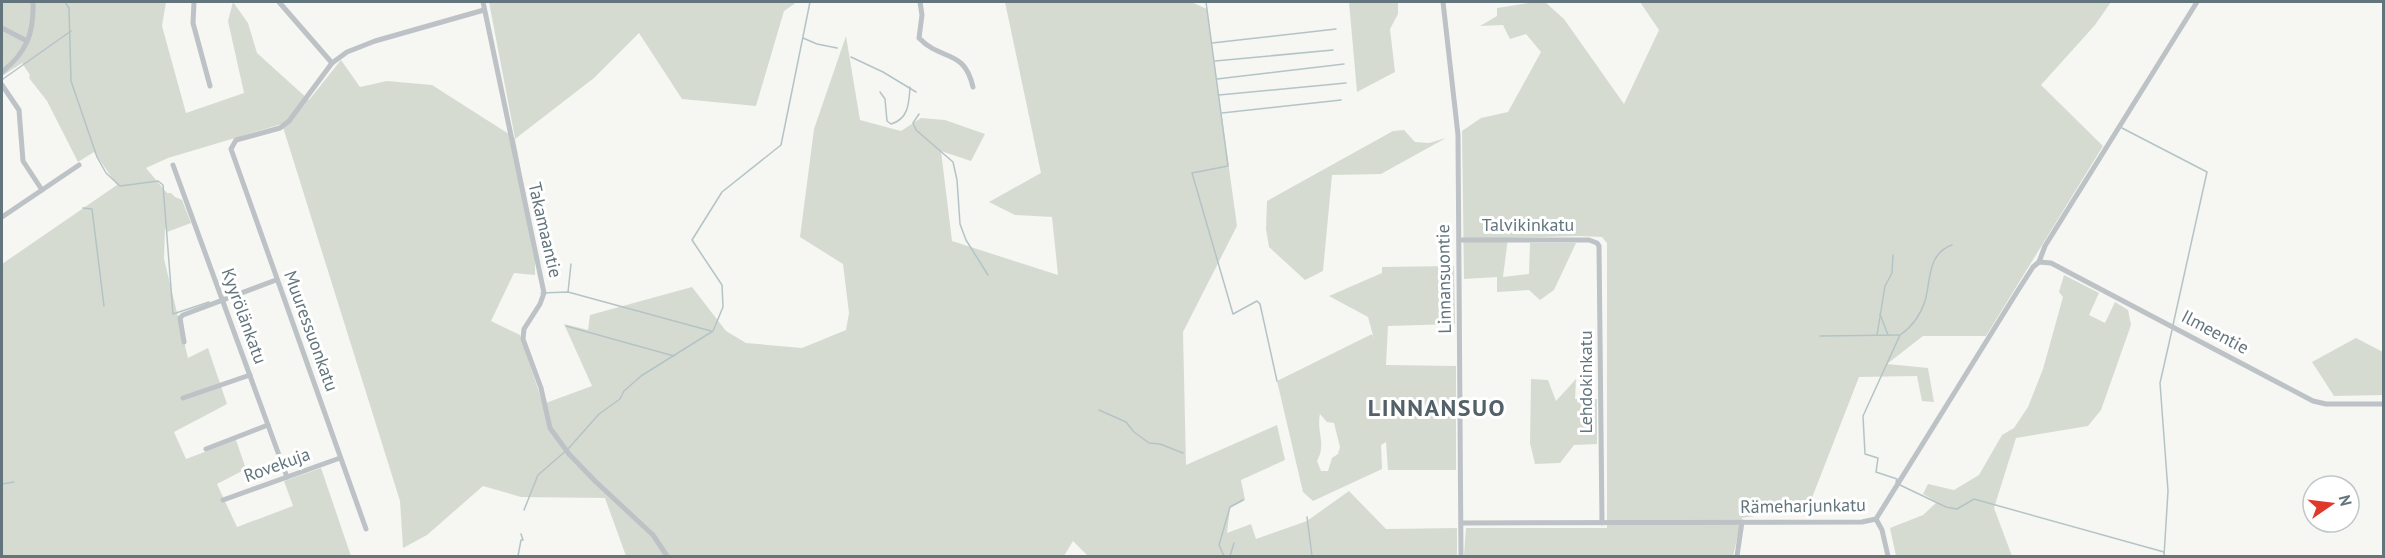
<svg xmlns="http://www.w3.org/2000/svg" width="2385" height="558" font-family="'PT Sans',sans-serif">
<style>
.green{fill:#d6dbd2;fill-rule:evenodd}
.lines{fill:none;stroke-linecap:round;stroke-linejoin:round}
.stream{stroke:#b4c4c6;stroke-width:1.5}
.minor{stroke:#bcc2c5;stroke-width:5}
.labels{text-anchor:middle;stroke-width:6;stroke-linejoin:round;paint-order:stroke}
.street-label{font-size:18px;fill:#62757d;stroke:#fff}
.district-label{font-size:24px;font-weight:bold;letter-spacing:1.5px;fill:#536268;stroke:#fff}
</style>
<rect width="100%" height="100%" fill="#f6f6f3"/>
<g class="green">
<path d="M2 2H166L162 26 186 113 244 93 228 21 233 2 248 23 257 53 309 100 341 60 360 87 387 81 432 85 515 138 489 2H797L784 11 756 106 682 99 639 33 594 78 515 139 535 244V275L514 273 491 321 520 335 543 404 592 386 564 324 588 330 590 315 692 287 726 331 746 343 802 348 846 330 849 313 843 264 800 237 814 129 846 36 860 120 901 131 921 118 945 120 985 134 971 161 941 151 952 241 1058 275 1052 217 1015 215 989 202 1041 173 1005 2H1191L1207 9 1237 226 1183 332 1186 465 1277 425 1285 460 1241 480 1245 500 1230 508 1227 533 1251 524 1256 539 1307 521 1349 491 1386 529 1457 528V556H1088L1073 541 1064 556H626L605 498 521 497 483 486 427 535 403 548 400 501 282 124 168 158 146 168 167 193H171L175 197 182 200 191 223 167 232 165 227 164 259 188 358 208 348 227 404 174 432 186 459 236 440 246 469 217 484 237 527 293 506 284 481 321 468 351 556H2V264L117 185 94 152 78 162 47 101 29 78 30 75 22 63 2 76Z"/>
<path d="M1349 2H1398V14L1390 29 1395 72 1357 92Z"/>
<path d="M1535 2H1545L1564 19 1624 104 1659 30 1640 2H2111L2095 25 2041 85 2103 146 1986 336H1923L1887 364 1928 368 1934 402 1922 401 1917 376 1859 377 1808 508 1742 518 1733 556 1464 555 1466 528H1607V243L1602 237 1579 236 1508 238 1503 277 1529 274 1530 243H1576L1554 290 1540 300 1529 290 1497 292V277L1464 279 1462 131 1481 118 1508 112 1541 52 1526 34 1510 39 1503 25 1480 26 1497 16V8Z"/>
<path d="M1404 130 1415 142 1429 143 1446 138 1381 174 1332 175 1323 271 1305 280 1269 247 1266 229 1267 201 1393 131Z"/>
<path d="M1454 266 1455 324 1388 326 1386 365 1456 366V470H1388L1386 442 1381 445 1382 469 1313 501 1303 492 1277 381 1372 334 1374 339 1368 317 1329 296 1382 273V267ZM1320 414 1327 422 1334 423 1340 447 1338 454 1332 458 1328 471H1321L1317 461C1327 444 1316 431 1320 414Z"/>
<path d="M2064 275 2099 293 2089 315 2105 323 2115 302 2128 310 2131 325 2101 410 2088 426 2016 438 1994 508 2012 556H1896L1890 528 1923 515 1937 502 1923 494 1928 484 1954 490 1979 475 2002 435 2014 428 2028 407 2043 369 2063 297 2059 292Z"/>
<path d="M2356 338 2383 352V395L2334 396 2312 362Z"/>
<path d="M1531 379 1548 380 1556 401 1576 379 1575 399H1597V444L1574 445 1560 463 1535 464 1530 443Z"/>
</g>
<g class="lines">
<g class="stream">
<path d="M65 2 69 8 71 81 97 157 106 173 120 186 158 181 163 185 173 314 209 302"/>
<path d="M1206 2 1228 166 1192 173 1233 314 1257 301 1260 304 1277 381"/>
<path d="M803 38 817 44 837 48"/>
<path d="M1212 43 1336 29"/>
<path d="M851 57 883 72 916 92"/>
<path d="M1215 61 1333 50"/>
<path d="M3 79 71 31"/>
<path d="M1217 79 1344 64"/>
<path d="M880 92 885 99 887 121 891 124C909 119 909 102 910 87"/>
<path d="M1219 95 1346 83"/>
<path d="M1222 113 1341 100"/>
<path d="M919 114 913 123 916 130 953 162 957 180 960 224 966 240 988 275"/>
<path d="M2122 128 2207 172 2173 325"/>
<path d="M83 208 92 209 104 306"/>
<path d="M568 292 571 264"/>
<path d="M541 293 568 292 711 331"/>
<path d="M1880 314 1888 335"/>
<path d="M566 326 674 356"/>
<path d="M1877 335 1885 286 1892 273 1893 255"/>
<path d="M1820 336 1899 335"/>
<path d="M1099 410 1126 422 1134 432 1149 443 1160 444 1183 453"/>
<path d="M1896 482 1897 479 1876 472 1878 458 1865 454 1863 416 1900 335C1912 327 1920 316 1925 301 1931 280 1927 254 1952 245"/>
<path d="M2 484 14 482"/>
<path d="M1900 485 1946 507 1957 509 1974 499 2164 552"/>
<path d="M524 510 538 475 568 449 599 414 620 399 624 391 641 376 713 331 723 307 722 285 692 240 722 192 781 145 810 2"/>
<path d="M1307 517 1312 556"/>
<path d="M518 556 521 540H523L521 534"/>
<path d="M1224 556 1219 545 1230 507 1243 500"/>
<path d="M1230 556 1234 543"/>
<path d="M2164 556 2168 491 2160 383 2172 330"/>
</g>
<g class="minor">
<path d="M194 2 193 23 210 86"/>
<path d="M279 2 332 63"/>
<path d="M483 2 544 293 540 304 524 329 523 339 541 388 550 428 569 454 595 481 653 535 667 556"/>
<path d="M920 2 922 15 919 38C942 62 964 48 973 87"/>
<path d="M1443 2 1458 135 1461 556"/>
<path d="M2 28 27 41"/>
<path d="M2 72C27 52 34 33 33 2"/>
<path d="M2 85 19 110 23 161 42 190"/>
<path d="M173 165 287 477"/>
<path d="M2 217 79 165"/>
<path d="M1459 240H1589L1597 243 1599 246 1602 523"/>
<path d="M2039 262 2051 263 2313 401 2326 404H2384"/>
<path d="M2039 262 2045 246 2197 2"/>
<path d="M184 342 180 318 183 315 276 280"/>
<path d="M183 398 250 375"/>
<path d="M206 449 268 425"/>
<path d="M223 500 340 458"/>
<path d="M1876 519 1882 530 1888 556"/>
<path d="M1461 523 1862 522 1876 519 2017 292 2033 267 2039 262"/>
<path d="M366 529 231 149 236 140 280 128 289 121 332 63 347 52 375 41 484 10"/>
<path d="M1737 556 1742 522"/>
</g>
</g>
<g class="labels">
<g class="street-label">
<text x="1528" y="231">Talvikinkatu</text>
<text transform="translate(545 230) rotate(77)" y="6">Takamaantie</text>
<text transform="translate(1444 279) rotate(-91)" y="6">Linnansuontie</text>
<text transform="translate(244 316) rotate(70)" y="6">Kyyrölänkatu</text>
<text transform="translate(311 331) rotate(70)" y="6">Muuressuonkatu</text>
<text transform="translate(2215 332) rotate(28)" y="6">Ilmeentie</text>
<text transform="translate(1586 382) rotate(-90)" y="6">Lehdokinkatu</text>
<text transform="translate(277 465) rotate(-20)" y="6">Rovekuja</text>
<text transform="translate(1803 506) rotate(-1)" y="6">Rämeharjunkatu</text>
</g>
<g class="district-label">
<text x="1437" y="416">LINNANSUO</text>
</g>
</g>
<rect width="2385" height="558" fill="none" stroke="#62757d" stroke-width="6"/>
<g transform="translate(2331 504) rotate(76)"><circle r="28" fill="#ffffff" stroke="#c0c8cb" stroke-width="1.5"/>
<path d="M0-4.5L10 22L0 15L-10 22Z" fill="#df392a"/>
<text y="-9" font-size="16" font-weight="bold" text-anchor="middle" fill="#62757d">N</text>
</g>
</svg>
